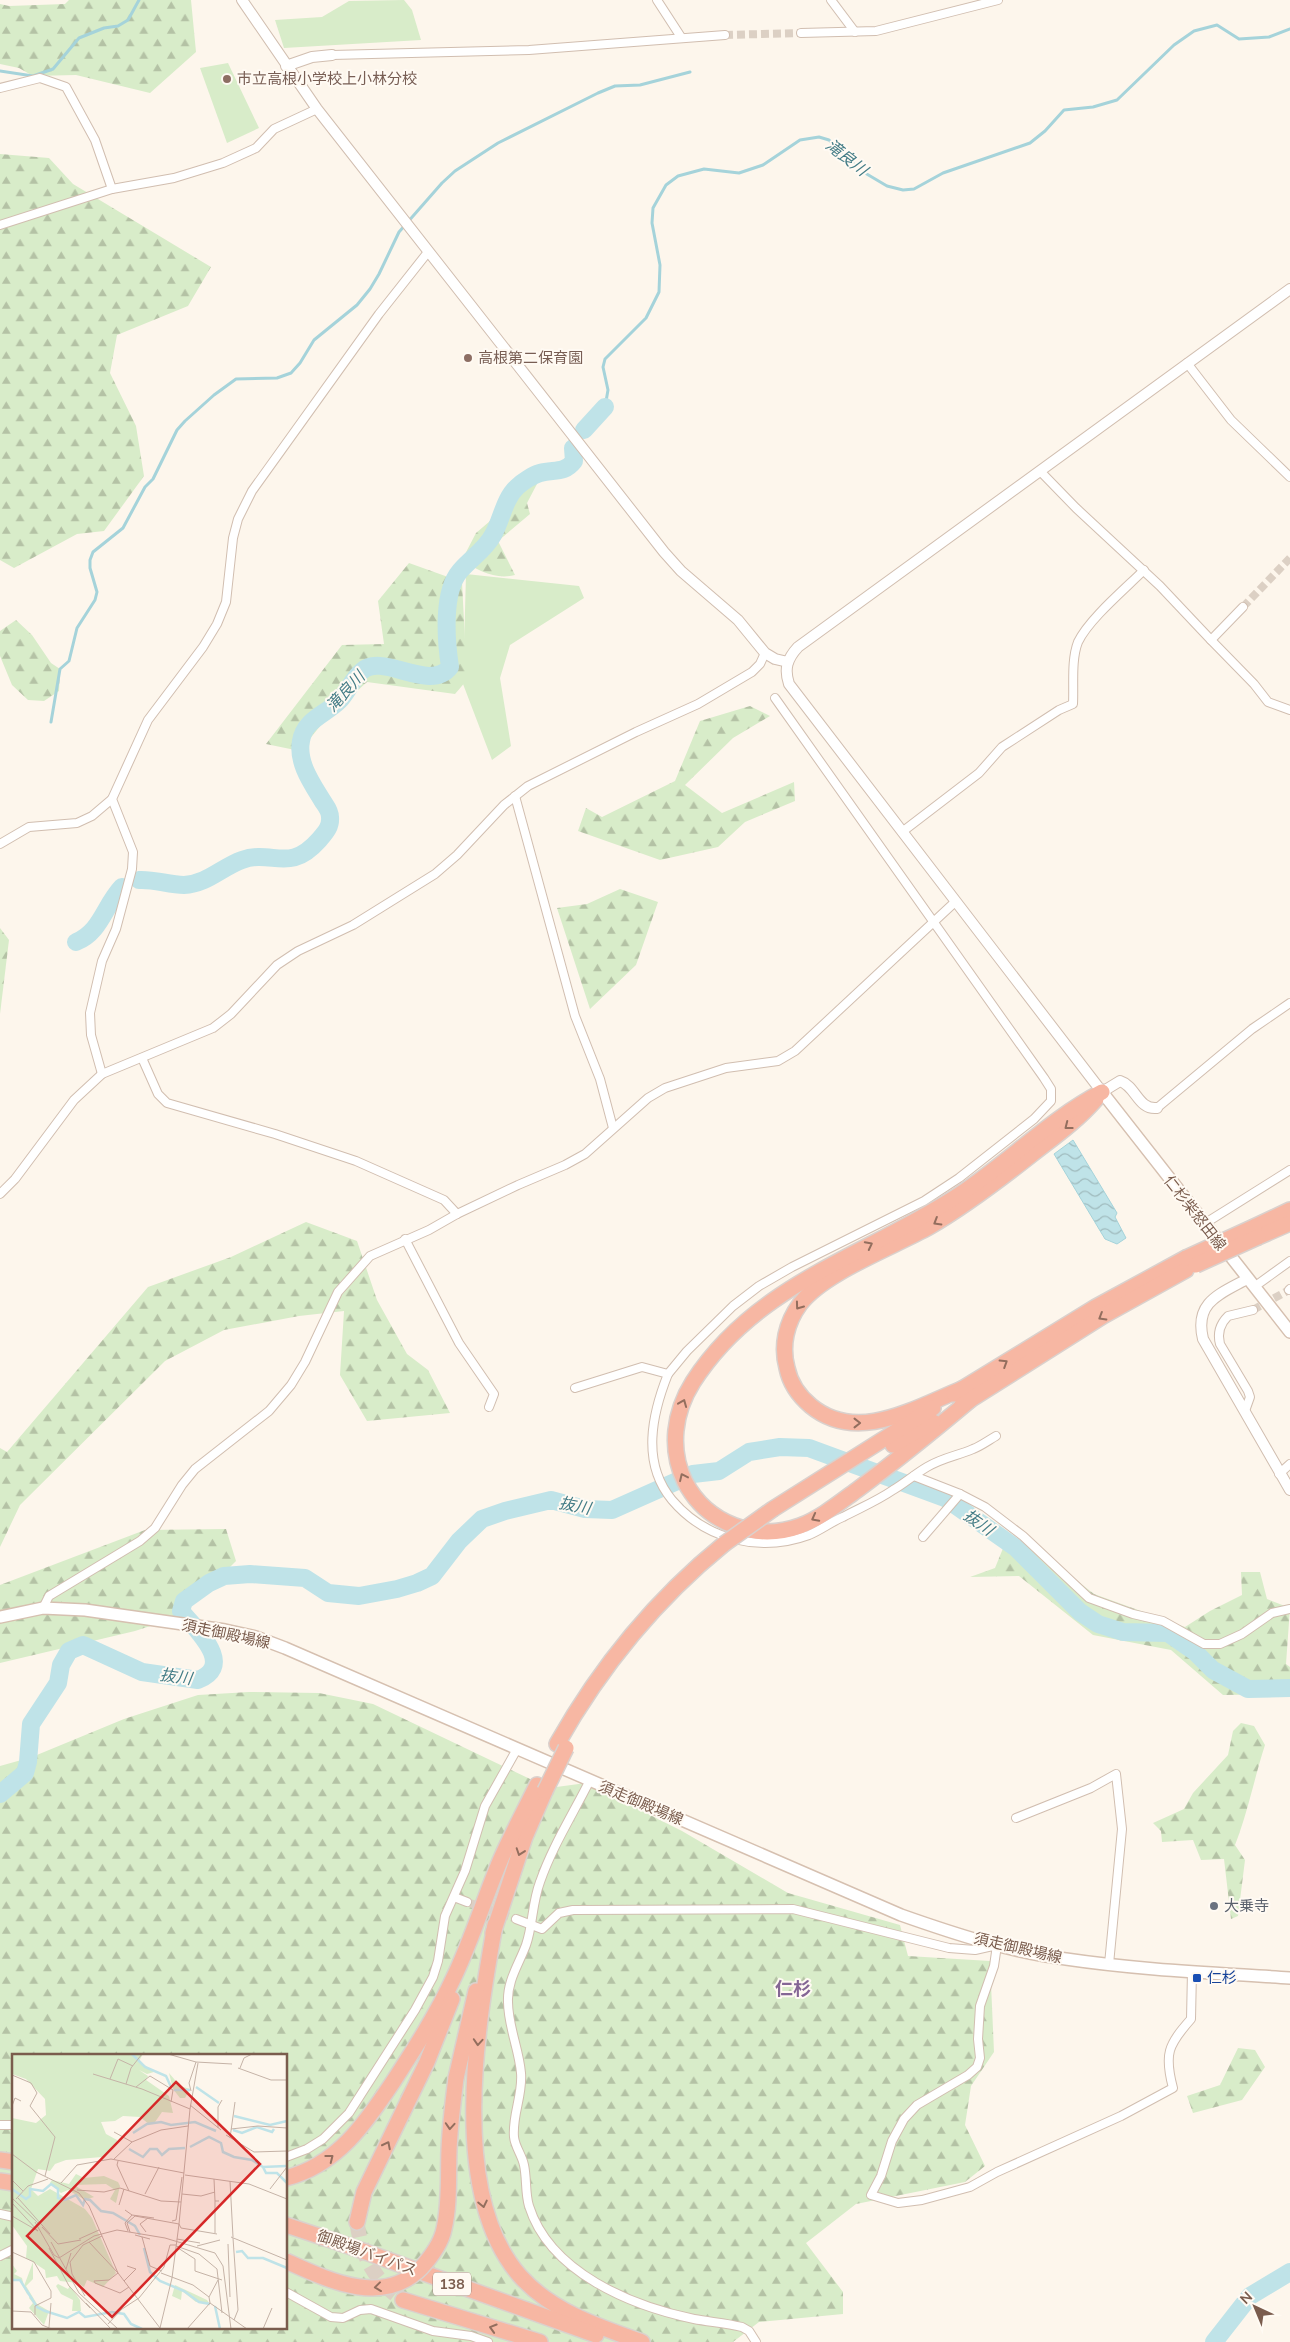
<svg xmlns="http://www.w3.org/2000/svg" width="1290" height="2342" font-family="'Nunito Sans','Noto Sans JP',sans-serif">
<style>
.grass{fill:#d8ecc9}
.forest{fill:url(#forest-firs);fill-rule:evenodd}
.water{fill:url(#water-waves);stroke:#a5d3da}
.lines{fill:none;stroke-linecap:round;stroke-linejoin:round}
.stream{stroke:#a5d3da;stroke-width:3}
.river{stroke:#bfe3e8;stroke-width:18}
.minor-tunnel{stroke:#dcd0c4;stroke-width:8;stroke-dasharray:8 4;stroke-linecap:butt}
.motorway-tunnel{stroke:#dcd0c4;stroke-width:15;stroke-dasharray:15 8;stroke-linecap:butt}
.minor-casing{stroke:#d1beb0;stroke-width:10}
.tertiary-casing{stroke:#d1beb0;stroke-width:12}
.secondary-casing{stroke:#d6c0b0;stroke-width:14}
.motorway-casing{stroke:#dad1cd;stroke-width:18}
.minor{stroke:#fff;stroke-width:8}
.tertiary{stroke:#fff;stroke-width:10}
.secondary{stroke:#fff;stroke-width:11}
.motorway{stroke:#f7b7a3;stroke-width:15}
.motorway-bridge-casing{stroke:#dad1cd;stroke-width:18;stroke-linecap:butt}
.motorway-bridge{stroke:#f7b7a3;stroke-width:15}
.oneway{stroke:#936e5e}
.education-dot{fill:#8d6e63;stroke:#fffaf3;stroke-width:2}
.worship-dot{fill:#6b7280;stroke:#fffaf3;stroke-width:2}
.transit-dot{fill:#1a4fb4;stroke:#fffaf3;stroke-width:2}
.labels{text-anchor:middle;stroke-width:4;stroke-linejoin:round;paint-order:stroke}
.shield{fill:#fffaf3;stroke:#a28b7f;stroke-width:1}
.shield-label{font-size:14px;font-weight:bold;fill:#7a5c4d}
.education-label{font-size:15px;fill:#785e54;stroke:#fffaf3;text-anchor:start}
.street-label{font-size:15px;fill:#7a5c4d;stroke:#fffaf3}
.worship-label{font-size:15px;fill:#5b616d;stroke:#fffaf3;text-anchor:start}
.transit-label{font-size:15px;fill:#164399;stroke:#fffaf3;text-anchor:start}
.water-label{font-size:16px;font-style:italic;fill:#437c86;stroke:#fffaf3}
.quarter-label{font-size:18px;font-weight:bold;fill:#846695;stroke:#fffaf3}
.inset-river{fill:none;stroke:#bfe3e8;stroke-width:2.5}
.inset-road{fill:none;stroke:#c5b3a7;stroke-width:1}
.view{fill:#d62828;fill-opacity:0.15;stroke:#d62828;stroke-width:2.5}
.inset-edge{fill:none;stroke:#7a5c4d;stroke-width:2.5}
</style>
<defs>
<pattern id="forest-firs" width="22" height="20" patternUnits="userSpaceOnUse" patternTransform="scale(1.25)"><rect width="22" height="20" fill="#d8ecc9"/><path d="M5 1l3.5 6h-7zM16 11l3.5 6h-7z" fill="#b4c2a5"/></pattern>
<pattern id="water-waves" width="16" height="10" patternUnits="userSpaceOnUse" patternTransform="scale(1.25)"><rect width="16" height="10" fill="#bfe3e8"/><path d="M0 5q4-4 8 0t8 0" fill="none" stroke="#a0bbbe"/></pattern>
</defs>
<rect width="100%" height="100%" fill="#fdf6ec"/>
<g class="grass">
<path d="M404 0 412 10 421 40 284 48 275 20 322 17 349 1Z"/>
<path d="M228 63 259 128 227 143 200 68Z"/>
<path d="M466 574 579 586 584 598 510 645 500 678 511 746 492 760 463 684Z"/>
</g>
<g class="forest">
<path d="M69 0H191L196 52 150 93 76 75 33 76 19 68 0 64V4L9 6 65 4Z"/>
<path d="M0 154 49 158 73 184 211 267 188 306 117 335 110 373 136 426 144 476 104 531 77 534 14 568 0 560Z"/>
<path d="M532 483 537 484 527 503 530 514 498 541 515 575C496 580 478 571 462 560L476 533 497 515 518 489Z"/>
<path d="M409 563 462 582 467 680 455 694 367 682 325 720 300 751 266 744 342 645 384 644 378 601Z"/>
<path d="M16 620 32 635 51 663 60 669 59 691 44 701 28 700 12 685 0 656V631Z"/>
<path d="M750 706 770 716 733 738 685 785 722 813 794 782 795 801 745 822 718 847 660 860 578 831 586 808 602 817 675 781 700 721Z"/>
<path d="M620 889 658 902 636 965 590 1009 557 908 587 904Z"/>
<path d="M0 928 9 940 0 1014Z"/>
<path d="M306 1222 357 1241 377 1300 407 1354 428 1370 450 1413 367 1421 340 1375 344 1311 299 1316 224 1330 165 1361 20 1505 0 1547V1448L7 1452 148 1287 231 1257Z"/>
<path d="M226 1529 236 1561 181 1616 135 1631 0 1663V1585L145 1530Z"/>
<path d="M1008 1536 1038 1550 1094 1594 1185 1627 1210 1611 1242 1595 1241 1572H1260L1267 1599 1290 1608 1286 1664 1290 1667V1688L1283 1694 1223 1695 1171 1650 1093 1635 1019 1576 970 1577 995 1568Z"/>
<path d="M249 1692 319 1693 373 1704 549 1788 586 1783 682 1831 788 1893 900 1925 908 1956 990 1961 994 2052 971 2086 965 2125 985 2166 965 2182 856 2204 806 2243 843 2292V2314L759 2322 733 2342H0V1766L32 1757 124 1719 198 1695ZM14 2056H286V2328H14Z"/>
<path d="M1241 1723 1254 1726 1265 1745C1254 1779 1248 1812 1235 1845L1245 1860 1238 1916 1231 1919 1224 1859 1201 1860 1193 1840 1162 1842 1161 1831 1153 1823 1184 1809 1193 1793 1228 1755 1233 1731Z"/>
<path d="M1238 2048 1255 2050 1265 2067 1242 2100 1193 2113 1187 2096 1220 2085Z"/>
</g>
<path class="water" d="M1073 1140 1117 1213 1115 1217 1126 1238 1117 1244 1105 1239 1054 1154Z"/>
<g class="lines">
<g class="stream">
<path d="M0 71 33 76 53 69 79 38 104 28 118 26 128 20 139 0"/>
<path d="M605 407 608 390 603 367 605 359 646 318 659 292 660 265 652 223 653 208 666 185 678 176 704 169 739 173 763 165 800 140 819 137 829 140 860 170 887 186 903 190 914 189 943 173 1030 143 1045 131 1064 110 1093 107 1117 100 1174 45 1194 31 1217 25 1239 39 1269 37 1290 29"/>
<path d="M51 722 60 669 69 661 77 628 95 600 97 592 90 568V560L93 552 123 528 145 487 153 479 177 430 185 421 214 395 236 379 277 378 291 373 300 363 314 340 357 305 370 289 379 274 399 232 442 183 455 171 498 143 598 93 615 86 640 85 690 72"/>
</g>
<g class="river">
<path d="M584 430 605 407"/>
<path d="M139 880C154 879 169 885 184 885 207 884 222 867 242 860 273 849 289 874 319 840 325 833 331 827 330 817 330 810 325 805 322 800 311 782 297 762 301 741 304 720 326 714 339 701 348 692 352 679 362 671 382 652 430 693 450 667 446 641 442 592 460 571 471 558 485 550 493 535 502 519 504 499 517 487 522 482 533 475 540 473 554 469 564 474 574 461L573 448"/>
<path d="M76 942C101 932 104 906 122 887"/>
<path d="M0 1794 25 1773 28 1762 31 1724 58 1683 61 1665 69 1651 83 1645 142 1672 198 1680C236 1665 196 1630 181 1611L184 1601 209 1583 224 1576 250 1574 305 1578 328 1593 359 1596 397 1589 417 1583 432 1576 459 1541 482 1519 505 1511 551 1500 585 1509 612 1510 693 1474 719 1471 749 1452 780 1447 809 1448 945 1498 1016 1548 1080 1612 1098 1624 1123 1632 1168 1633 1194 1651 1213 1670 1248 1689 1290 1688"/>
<path d="M1214 2342 1250 2296 1290 2272"/>
</g>
<g class="minor-tunnel">
<path d="M725 35 801 33"/>
<path d="M1243 607 1290 558"/>
<path d="M1253 1310 1289 1290"/>
<path d="M467 1902 516 1919"/>
</g>
<path class="motorway-tunnel" d="M357 2222C361 2255 374 2281 403 2300"/>
<g class="minor-casing">
<g id="minor">
<path d="M657 0 681 37"/>
<path d="M831 0 855 32"/>
<path d="M801 33 876 31 998 0"/>
<path d="M332 55 529 50 725 35"/>
<path d="M0 88 40 78 66 87 95 140 112 189"/>
<path d="M0 225 112 189 174 178 223 163 256 148 274 129 317 109"/>
<path d="M1187 363 1231 420 1290 477"/>
<path d="M1040 471 1076 508 1160 586 1211 640 1243 607"/>
<path d="M1211 640 1254 684 1268 702 1290 710"/>
<path d="M515 796 575 1016 600 1079 613 1128"/>
<path d="M902 832 979 773 1002 747 1059 710 1073 704C1074 685 1071 660 1078 642 1089 619 1125 589 1144 570"/>
<path d="M0 844 29 827 77 823 92 816 112 799"/>
<path d="M142 1058 158 1094 167 1103 275 1134 356 1161 444 1200 457 1214"/>
<path d="M102 1074 91 1035 90 1013 102 961 116 929 132 869 133 852 112 799 148 720 203 647 217 624 226 602 233 538 238 519 252 491 379 314 428 252"/>
<path d="M1157 1108 1252 1029 1290 1003"/>
<path d="M0 1194 15 1179 74 1100 102 1074 213 1028 231 1014 277 965 298 951 353 925 435 874 457 855 504 805 528 786 636 732 698 704 752 672 760 664 765 653"/>
<path d="M1204 1224 1290 1170"/>
<path d="M405 1239 459 1343 494 1394 489 1407"/>
<path d="M1254 1287 1290 1261"/>
<path d="M1289 1290 1290 1289"/>
<path d="M668 1374C652 1414 641 1463 672 1500 706 1540 760 1553 809 1535 821 1530 831 1522 843 1517 860 1508 877 1501 893 1490 905 1483 915 1474 927 1467 944 1457 957 1456 973 1449 981 1446 989 1440 996 1436"/>
<path d="M575 1388 642 1367 668 1374 687 1351 733 1306 759 1286 792 1267 924 1201 959 1178 1034 1119 1051 1101V1089L1044 1078 775 698"/>
<path d="M1245 1411 1250 1397 1248 1391 1220 1344C1217 1333 1220 1324 1228 1316L1253 1310"/>
<path d="M1279 1474 1290 1464"/>
<path d="M914 1476 960 1494 985 1507 1023 1536 1089 1598 1133 1614 1163 1621 1204 1644H1220L1242 1634 1272 1613 1290 1609"/>
<path d="M923 1537 960 1494"/>
<path d="M43 1608 49 1596 140 1541 155 1528 182 1485 195 1469 269 1411 291 1385 305 1362 338 1292 370 1256 429 1230 457 1214 518 1185 565 1165 585 1154 648 1098 665 1088 726 1068 778 1061 795 1051 955 902"/>
<path d="M590 1780C573 1814 552 1847 540 1882 532 1903 533 1925 526 1945 519 1964 507 1981 508 2002 508 2026 519 2049 521 2073 523 2095 512 2115 514 2137 515 2147 522 2155 524 2165 527 2179 525 2193 529 2206 550 2273 632 2306 694 2319 710 2322 726 2323 742 2327L749 2331 756 2342"/>
<path d="M1016 1818 1091 1788 1116 1774 1122 1829 1109 1964"/>
<path d="M454 1897 467 1902"/>
<path d="M516 1919 542 1929 559 1913 573 1910 793 1909 949 1948 975 1950 997 1945 994 1966 980 2006 978 2039 980 2058 977 2067 968 2075 917 2105 904 2119 892 2141 881 2176 871 2195 898 2203 922 2200 970 2187 997 2172 1121 2116 1173 2088C1164 2054 1168 2045 1191 2019L1192 1971"/>
<path d="M0 2125H14"/>
<path d="M286 2157 307 2149 323 2139 349 2113 415 2010 433 1977 438 1961 445 1916 465 1871 485 1806 517 1749"/>
<path d="M0 2214 14 2217"/>
<path d="M0 2256 14 2249"/>
<path d="M286 2292 331 2317 343 2318 360 2310 371 2309 433 2331 471 2336 488 2342"/>
</g>
</g>
<g class="tertiary-casing">
<g id="tertiary">
<path d="M242 0 317 109 664 552 681 571 738 620 765 653 775 659 788 662"/>
<path d="M286 66 312 57 332 55"/>
<path d="M1157 1108C1138 1110 1136 1086 1120 1081L1102 1092 789 684C784 669 787 659 798 647L1290 289"/>
<path d="M1247 1279C1220 1294 1194 1302 1203 1339L1290 1490"/>
</g>
</g>
<g class="secondary-casing">
<g id="secondary">
<path d="M1102 1092 1290 1332"/>
<path d="M0 1617 43 1608 85 1610 225 1630 256 1637 285 1648 901 1915C955 1934 1010 1952 1066 1959 1140 1970 1216 1973 1290 1978"/>
</g>
</g>
<g class="motorway-casing">
<g id="motorway">
<path d="M1254 1227 1290 1210"/>
<path d="M1258 1237 1290 1223"/>
<path d="M962 1389C915 1408 857 1444 811 1406 799 1396 790 1383 787 1368 781 1346 786 1323 800 1304 823 1273 893 1247 929 1227 965 1206 998 1181 1031 1155 1054 1137 1077 1121 1096 1099"/>
<path d="M954 1394 1096 1307 1186 1258"/>
<path d="M970 1400C933 1431 896 1461 857 1490 839 1503 821 1518 800 1526 756 1542 707 1524 685 1482 669 1449 674 1412 693 1382 755 1285 862 1257 954 1198 1005 1166 1048 1120 1102 1092"/>
<path d="M962 1405 1103 1316 1186 1270"/>
<path d="M893 1445 933 1422"/>
<path d="M773 1509 933 1408"/>
<path d="M557 1744C601 1666 655 1600 724 1544"/>
<path d="M495 1925C477 2024 448 2194 520 2276 551 2311 599 2327 642 2342"/>
<path d="M493 1933 525 1837 545 1791"/>
<path d="M456 2078 476 1991"/>
<path d="M0 2160 14 2162"/>
<path d="M286 2178C337 2165 365 2124 393 2082 415 2048 437 2014 454 1977 472 1939 484 1899 500 1861 511 1835 525 1810 537 1785"/>
<path d="M0 2181 14 2183"/>
<path d="M357 2222 364 2192 427 2062 452 1999"/>
<path d="M286 2225 349 2246 596 2335"/>
<path d="M403 2300 540 2342"/>
</g>
</g>
<use href="#minor" class="minor"/>
<use href="#tertiary" class="tertiary"/>
<use href="#secondary" class="secondary"/>
<use href="#motorway" class="motorway"/>
<g class="motorway-bridge-casing">
<g id="motorway-bridge">
<path d="M1186 1258 1254 1227"/>
<path d="M1196 1265 1258 1237"/>
<path d="M724 1544 773 1509"/>
<path d="M545 1791 566 1748"/>
<path d="M286 2261C328 2280 382 2307 421 2268 431 2257 441 2244 444 2229 450 2204 448 2176 449 2150 450 2125 453 2102 456 2078"/>
</g>
</g>
<use href="#motorway-bridge" class="motorway-bridge"/>
</g>
<defs><path id="oneway-chevron" d="M-2-3.5L2.5 0L-2 3.5" fill="none" stroke-width="1.6" stroke-linecap="round" stroke-linejoin="round" transform="scale(1.25)"/></defs>
<g class="oneway">
<use href="#oneway-chevron" transform="translate(1068 1126) rotate(142)"/>
<use href="#oneway-chevron" transform="translate(937 1222) rotate(149)"/>
<use href="#oneway-chevron" transform="translate(869 1245) rotate(-27)"/>
<use href="#oneway-chevron" transform="translate(799 1306) rotate(126)"/>
<use href="#oneway-chevron" transform="translate(1102 1317) rotate(149)"/>
<use href="#oneway-chevron" transform="translate(1004 1363) rotate(-32)"/>
<use href="#oneway-chevron" transform="translate(683 1403) rotate(-68)"/>
<use href="#oneway-chevron" transform="translate(857 1423)"/>
<use href="#oneway-chevron" transform="translate(683 1477) rotate(-115)"/>
<use href="#oneway-chevron" transform="translate(815 1518) rotate(152)"/>
<use href="#oneway-chevron" transform="translate(520 1852) rotate(109)"/>
<use href="#oneway-chevron" transform="translate(478 2042) rotate(94)"/>
<use href="#oneway-chevron" transform="translate(450 2126) rotate(94)"/>
<use href="#oneway-chevron" transform="translate(387 2145) rotate(-63)"/>
<use href="#oneway-chevron" transform="translate(330 2158) rotate(-38)"/>
<use href="#oneway-chevron" transform="translate(483 2204) rotate(78)"/>
<use href="#oneway-chevron" transform="translate(378 2287) rotate(173)"/>
<use href="#oneway-chevron" transform="translate(493 2328) rotate(-163)"/>
</g>
<g class="education-dot">
<circle cx="227" cy="79" r="5"/>
<circle cx="468" cy="358" r="5"/>
</g>
<circle class="worship-dot" cx="1214" cy="1906" r="5"/>
<rect class="transit-dot" x="1192" y="1973" width="10" height="10" rx="2.5"/>
<g class="labels">
<rect class="shield" x="433" y="2272.5" width="38" height="23" rx="4"/>
<g class="shield-label">
<text x="452" y="2289">138</text>
</g>
<g class="education-label">
<text x="237" y="84">市立高根小学校上小林分校</text>
<text x="478" y="363">高根第二保育園</text>
</g>
<g class="street-label">
<text transform="translate(1195 1213) rotate(52)" y="5">仁杉柴怒田線</text>
<text transform="translate(226 1634) rotate(12)" y="5">須走御殿場線</text>
<text transform="translate(641 1803) rotate(23)" y="5">須走御殿場線</text>
<text transform="translate(1018 1948) rotate(13)" y="5">須走御殿場線</text>
<text transform="translate(367 2253) rotate(20)" y="5">御殿場バイパス</text>
</g>
<g class="worship-label">
<text x="1224" y="1911">大乗寺</text>
</g>
<g class="transit-label">
<text x="1207" y="1983">仁杉</text>
</g>
<g class="water-label">
<text transform="translate(847 157) rotate(38)" y="6">滝良川</text>
<text transform="translate(345 691) rotate(-47)" y="6">滝良川</text>
<text transform="translate(575 1505) rotate(11)" y="6">抜川</text>
<text transform="translate(979 1522) rotate(35)" y="6">抜川</text>
<text transform="translate(176 1676) rotate(8)" y="6">抜川</text>
</g>
<g class="quarter-label">
<text x="793" y="1995">仁杉</text>
</g>
</g>
<g transform="translate(12 2054)">
<rect width="275" height="275" fill="#fdf6ec"/>
<path d="M0 0H131L127 7 142 18 135 20 127 16 136 22 134 26 157 42 161 59 150 58 143 68 137 70 128 63 111 62 103 67 89 68 94 80 105 86V90L90 103 54 106 43 110 38 117 26 115 19 135 26 142 38 135 73 155 80 164 104 219 91 233 75 226 72 233 66 229 48 227 45 222 34 224 33 216 21 208V225L14 232 25 250 37 257 32 271 17 254 21 249 17 244 18 242 15 240 9 229 8 226 0 225V210L5 217 2 220 10 224 12 232 21 208 14 204 15 192 0 171V64L24 69 34 61 33 45 14 25 0 20ZM157 19 168 32 178 35 173 44H168L161 35ZM64 120 72 124 92 122 106 128 108 132 104 149 98 145 103 136 94 130 62 131 82 143 73 146 56 136 49 139 38 129 40 126 57 130ZM46 230 56 235 58 232 68 246 69 257H60L61 246 49 240 44 232ZM163 231 195 246 197 249 184 248 170 237 169 246 160 242Z" fill="#d8ecc9"/>
<path d="M70 0H107V3L98 22 93 21V9ZM106 6 120 12 114 30 98 25Z" fill="#d8ecc9"/>
<path class="inset-river" d="M120 0 133 13 154 22 159 33M184 33 207 49M162 36H178M222 62 258 71 275 67M221 76 230 79 245 73 260 78 262 75M121 79 135 70 149 68 159 71 183 68 204 77M178 93 197 83 209 89 211 98 222 103 240 106 251 113 274 112M117 95 131 103 138 95H145L150 101 157 95 173 94M251 113 254 119H265L275 129M0 135 14 145 18 142V135L31 137 39 130 46 135V144L53 146 64 141 71 151 73 145 78 146 89 157 101 159 123 172 128 181M132 194 138 218 148 227 172 237 187 248 198 250M224 198 230 197 236 204H251L275 214M0 226H8L25 253 33 257 55 264 67 258 73 263 100 258 112 260 119 270 130 275M203 252 208 275"/>
<path class="inset-road" d="M156 0 184 8 220 10M186 9 178 55 167 170 169 174 205 180M226 14 259 26H275M228 14 232 4 240 0M81 20 130 35 178 55M0 21 19 29 25 39 18 52 43 83 33 122M98 25 106 5 121 12M114 30 119 14 130 0M124 33 138 22 161 36 159 48M179 37 177 29 184 8M178 51 209 76M0 52 3 44 9 47M206 74V53L210 46M219 75 246 72 275 74M102 78 120 88M214 81 242 98 275 97M218 84 223 48M0 100 24 118 67 139 77 152 106 219 148 274M102 105 120 88 149 76 176 72M106 107 105 111 117 137M173 121 237 130 275 145M202 125 203 147H207M0 126 11 137M218 127 221 183M49 129 65 111 99 105 172 119M258 135 275 113M65 136 92 138 108 134 149 147 169 148M133 140 147 113M170 140 189 142 203 138M0 144 26 169M6 144 38 180M4 145 16 132 36 125M203 147V179M0 149 26 177M107 151 112 135M113 156 120 161 142 164M0 162 26 177M160 167 164 166 170 123M23 168 42 201 47 204 82 182 105 176 153 184 203 199 211 212 219 275M30 173 46 190 69 186M116 177 113 169 120 161M118 178 115 169 123 162 167 170M134 178 128 170 136 164M123 181 138 185M130 183 138 212 150 217M219 183 275 206M221 184 226 256 222 266M67 185 87 176M165 185 188 189M39 188 67 239 106 275M77 188 106 219 97 226 82 227 83 229 108 239 117 233M216 190 218 243M164 192 187 200 205 215 210 259M185 192 208 186M37 194 57 232 78 254M166 194 183 205V217L210 226M0 198 22 208 39 237V244L23 252V261M54 215 59 199M149 219 181 231 197 243M112 227 124 215 115 212M73 242 60 220 58 208 71 191 90 182M127 244 152 213 158 191H164M74 249 99 275M198 249 235 275M0 257 19 258 30 271 40 275M96 270 110 255 127 244M37 273 39 249M148 274 160 224 167 170M175 275 198 249 197 243 206 226M251 275 260 254"/>
<path class="view" d="M164 28 248 110 100 263 15 182Z"/>
<rect width="275" height="275" class="inset-edge"/>
</g>
<g transform="translate(1255 2307) rotate(316)" stroke="#fffaf3" stroke-width="4" paint-order="stroke">
<path d="M0-4L9 19L0 12L-9 19Z" fill="#7a5c4d"/>
<text y="-8" font-size="14" font-weight="bold" text-anchor="middle" fill="#7a5c4d">N</text>
</g>
</svg>
